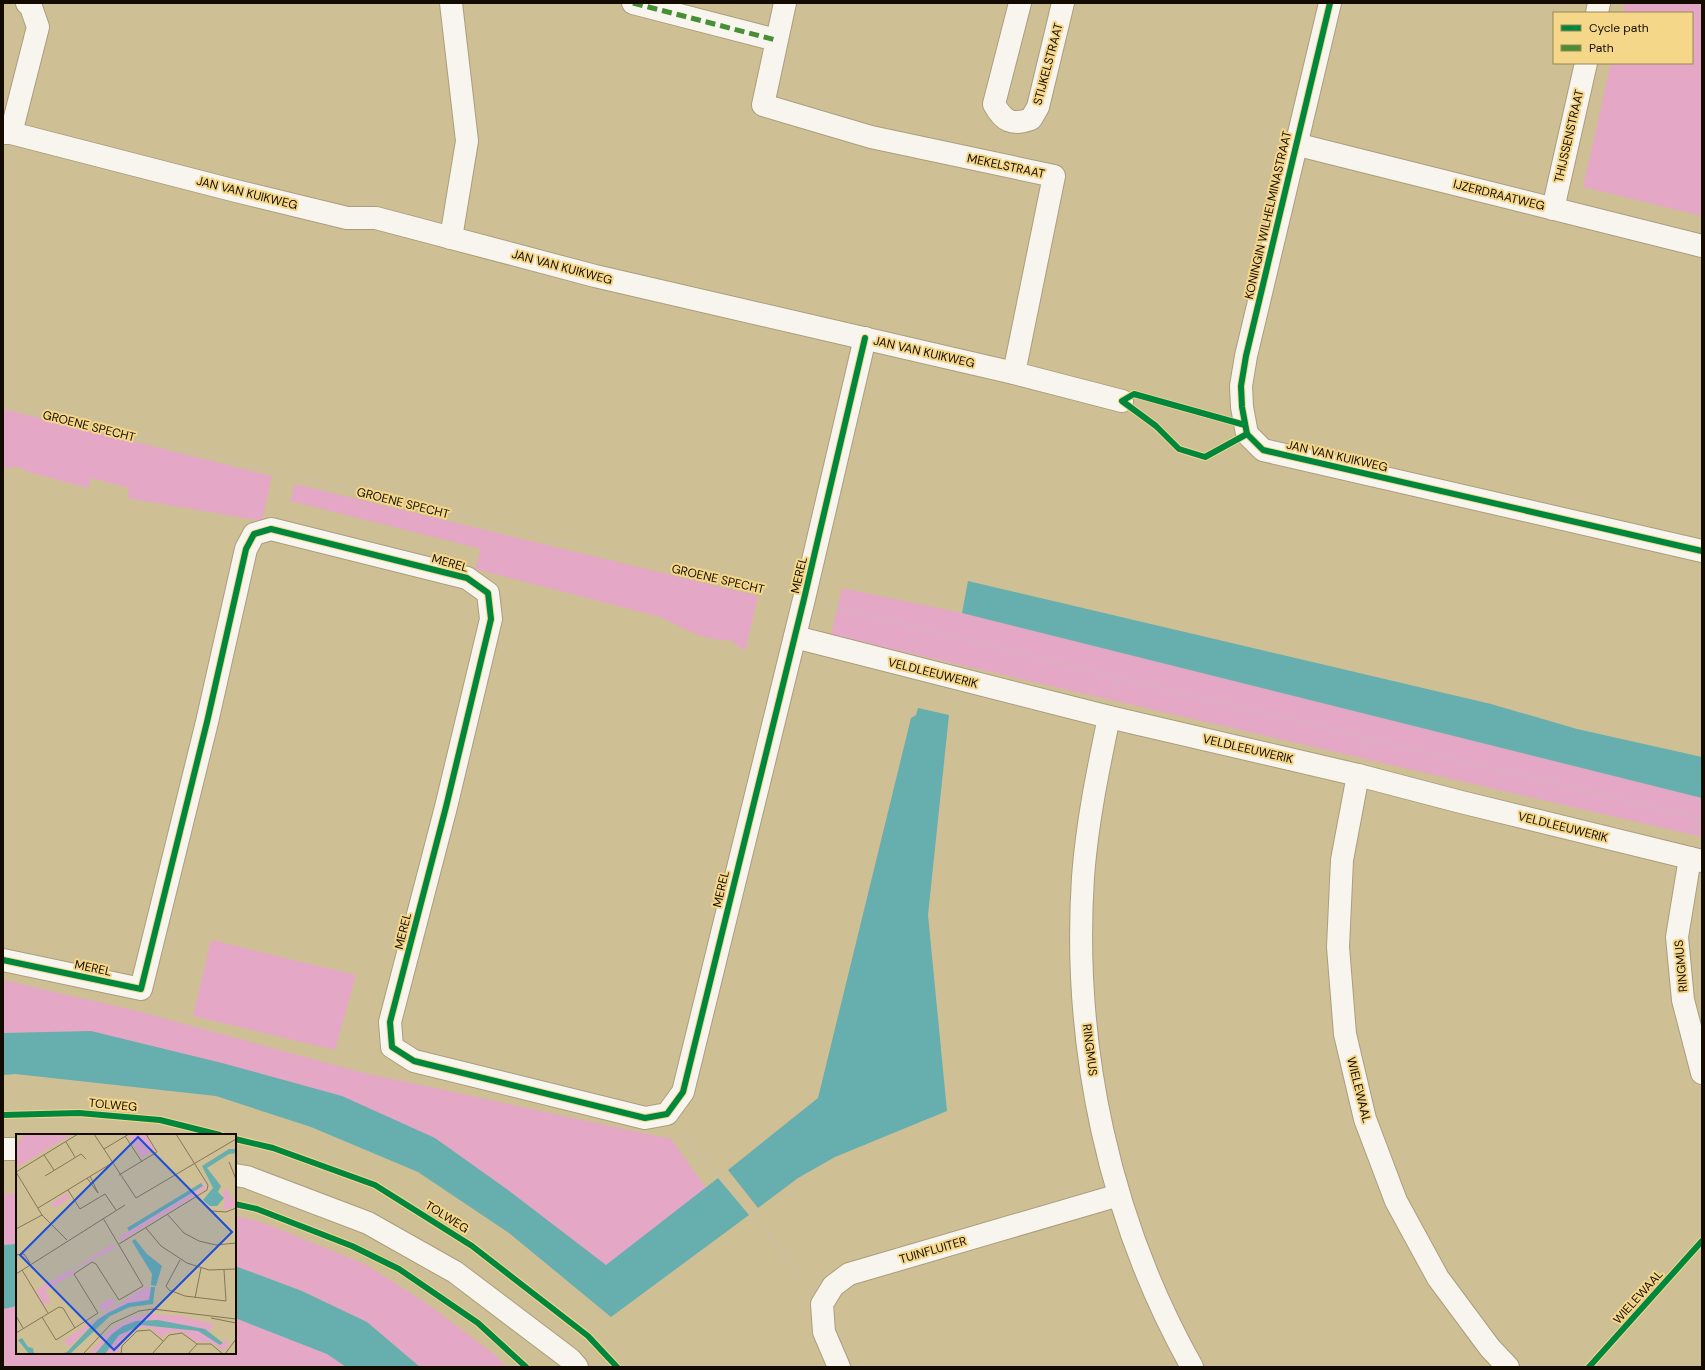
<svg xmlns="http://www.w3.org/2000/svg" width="1705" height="1370" font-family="'DM Sans',sans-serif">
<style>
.green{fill:#e4a8c6}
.water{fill:#67aeae}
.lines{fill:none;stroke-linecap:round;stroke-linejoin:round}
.street-casing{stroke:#aa9e7c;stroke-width:24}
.secondary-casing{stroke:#aa9e7c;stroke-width:24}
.path{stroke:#c4bfb4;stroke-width:2.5;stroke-dasharray:1 3;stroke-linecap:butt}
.street{stroke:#f8f5ef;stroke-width:22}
.secondary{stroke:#f8f5ef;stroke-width:22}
.quiet{stroke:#478e35;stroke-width:5;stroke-dasharray:10 5;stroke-linecap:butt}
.cycleway-casing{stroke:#f5d78a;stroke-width:8}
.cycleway{stroke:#00873e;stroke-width:6}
.labels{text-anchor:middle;stroke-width:4;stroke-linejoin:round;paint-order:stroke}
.street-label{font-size:12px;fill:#130b00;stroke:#f5d78a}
.inset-road{fill:none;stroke:#847759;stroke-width:1}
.view{fill:#1d4ed8;fill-opacity:0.15;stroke:#1d4ed8;stroke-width:2}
.inset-edge{fill:none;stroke:#130b00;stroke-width:2}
</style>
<rect width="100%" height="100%" fill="#cfbf95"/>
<g class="green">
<path d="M1625 3H1702V216L1583 187 1611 63H1692V13H1622Z"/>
<path d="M3 409 272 476 262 521 127 498 129 488 91 478 88 488 28 472 19 467 3 468Z"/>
<path d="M295 484 758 596 745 651 730 640H719L697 635 660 617 475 569 481 549 290 501Z"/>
<path d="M842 588 962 613 1702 798V837L831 635Z"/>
<path d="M211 940 356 975 335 1050 193 1016Z"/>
<path d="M3 980 141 1012 360 1072 671 1139 706 1188 606 1265 508 1190 435 1138 91 1031 3 1033Z"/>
<path d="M17 1193V1244L3 1245V1194Z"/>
<path d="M235 1216 261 1222 365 1264 429 1305 494 1354 507 1367H420L367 1322 302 1291 235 1266Z"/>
<path d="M17 1306V1353H235V1318L327 1354 346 1367H3V1309Z"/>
</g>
<g class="water">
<path d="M968 581 1491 704 1577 729 1702 757V798L962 613Z"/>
<path d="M918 708 949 715 928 915 947 1111 835 1157 798 1178 758 1208 728 1170 818 1098 911 718 916 715Z"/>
<path d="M91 1031 222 1063 342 1096 435 1138 508 1190 606 1265 718 1178 749 1215 611 1317 509 1233 418 1172 311 1127 216 1096 15 1074 3 1075V1033Z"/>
<path d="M17 1244V1306L3 1309V1245Z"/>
<path d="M235 1266 302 1291 367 1322 420 1367H346L327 1354 235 1318Z"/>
</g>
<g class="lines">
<g class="street-casing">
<g id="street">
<path d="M633 3 776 40"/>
<path d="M785 3 763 105 871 137 1054 176 1014 373"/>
<path d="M1020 3 994 104C1003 121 1012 126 1031 119L1038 107 1063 3"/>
<path d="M1597 13 1599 3"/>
<path d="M3 133H11L236 191 347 218H376L595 276 1014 373 1122 401"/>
<path d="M11 133 38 27 31 7 27 3"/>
<path d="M1295 144 1702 246"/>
<path d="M1553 209 1586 63"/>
<path d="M451 238 467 141 451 3"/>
<path d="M795 637 1109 717 1358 775 1461 802 1702 861"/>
<path d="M1109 717C1098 770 1087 823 1083 877 1072 1046 1109 1219 1192 1367"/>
<path d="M1358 775 1342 860 1338 947 1345 1034 1365 1119 1396 1201 1438 1278 1490 1348 1508 1367"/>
<path d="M1690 858 1677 937 1683 1000 1702 1073"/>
<path d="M3 960 141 989 207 722 246 549 254 534 271 529 467 578 488 593 491 619 446 807 390 1022 392 1047 414 1061 645 1118 667 1114 683 1092 804 599 865 338"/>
<path d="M839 1367 824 1332 822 1304 833 1286 849 1274 1119 1195"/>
</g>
</g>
<g class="secondary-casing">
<g id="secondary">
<path d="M1330 3 1246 356 1241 386 1242 407 1247 434 1263 450 1702 551"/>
<path d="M3 1149H17"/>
<path d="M235 1175 247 1177 368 1223 455 1272 570 1359 577 1367"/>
</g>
</g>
<g class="path">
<path d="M3 405 778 593"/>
<path d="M276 502 282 473"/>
<path d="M830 606 1154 686 1702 819"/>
<path d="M1115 691 1118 677"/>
<path d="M1364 749 1367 738"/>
<path d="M1696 831 1698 818"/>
<path d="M683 1135 757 1219 805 1281"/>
</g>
<use href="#street" class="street"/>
<use href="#secondary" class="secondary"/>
<path class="quiet" d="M633 3 776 40"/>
<g class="cycleway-casing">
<g id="cycleway">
<path d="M1245 425 1134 394 1122 401 1156 426 1179 449 1205 457 1247 434"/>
<path d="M1247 434 1263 450 1702 551"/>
<path d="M1247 434 1242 407 1241 386 1246 356 1330 3"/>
<path d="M3 960 141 989 207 722 246 549 254 534 271 529 467 578 488 593 491 619 446 807 390 1022 392 1047 414 1061 645 1118 667 1114 683 1092 804 599 865 338"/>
<path d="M3 1115 79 1113 160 1120 220 1135"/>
<path d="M235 1139 273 1148 375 1185 472 1246 588 1336 617 1367"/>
<path d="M235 1204 257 1209 352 1246 399 1269 478 1323 526 1367"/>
<path d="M1589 1367 1702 1241"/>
</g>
</g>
<use href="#cycleway" class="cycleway"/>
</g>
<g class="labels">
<g class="street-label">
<text transform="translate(1048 64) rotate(-75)" y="4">STIJKELSTRAAT</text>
<text transform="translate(1569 136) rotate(-77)" y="4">THIJSSENSTRAAT</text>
<text transform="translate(1006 166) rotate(12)" y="4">MEKELSTRAAT</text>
<text transform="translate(247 193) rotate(14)" y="4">JAN VAN KUIKWEG</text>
<text transform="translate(1499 195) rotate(14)" y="4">IJZERDRAATWEG</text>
<text transform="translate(1268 215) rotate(-77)" y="4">KONINGIN WILHELMINASTRAAT</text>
<text transform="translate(562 267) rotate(15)" y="4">JAN VAN KUIKWEG</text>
<text transform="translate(924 352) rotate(13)" y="4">JAN VAN KUIKWEG</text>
<text transform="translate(89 426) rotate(14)" y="4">GROENE SPECHT</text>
<text transform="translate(1337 456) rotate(13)" y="4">JAN VAN KUIKWEG</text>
<text transform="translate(403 503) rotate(14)" y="4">GROENE SPECHT</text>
<text transform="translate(450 563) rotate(16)" y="4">MEREL</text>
<text transform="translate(799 575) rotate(-77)" y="4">MEREL</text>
<text transform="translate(718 579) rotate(13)" y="4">GROENE SPECHT</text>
<text transform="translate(933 673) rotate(14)" y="4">VELDLEEUWERIK</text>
<text transform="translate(1248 749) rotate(13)" y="4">VELDLEEUWERIK</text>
<text transform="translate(1563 827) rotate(14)" y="4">VELDLEEUWERIK</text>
<text transform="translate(721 889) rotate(-77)" y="4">MEREL</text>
<text transform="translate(403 931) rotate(-76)" y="4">MEREL</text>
<text transform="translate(1681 966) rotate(-95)" y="4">RINGMUS</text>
<text transform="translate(93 968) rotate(12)" y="4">MEREL</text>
<text transform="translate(1090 1050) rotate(83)" y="4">RINGMUS</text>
<text transform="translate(1359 1090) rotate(76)" y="4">WIELEWAAL</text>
<text transform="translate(113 1105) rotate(5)" y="4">TOLWEG</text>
<text transform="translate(447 1217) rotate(32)" y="4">TOLWEG</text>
<text transform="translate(933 1250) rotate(-16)" y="4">TUINFLUITER</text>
<text transform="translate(1638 1297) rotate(-48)" y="4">WIELEWAAL</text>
</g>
</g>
<g transform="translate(16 1134)">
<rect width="220" height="220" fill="#cfbf95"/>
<path d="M8 0H57L0 34V13ZM115 0H129L139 16 126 24 113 3ZM187 47 190 55 105 107 103 103 187 52 185 49ZM211 55 220 72 207 77 209 66 206 58ZM52 59 53 63 49 68 38 74 35 69ZM97 110 100 114 58 135V134ZM55 135 58 139 29 157 35 167 28 171 20 156ZM129 153 135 154 133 166 103 173 92 179 81 186 53 213 50 208H45ZM96 164 99 170 87 178 83 171ZM131 180 165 182 198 190 194 198 142 186 107 192 96 200 79 220H73L95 195 116 183ZM126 191 182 197 207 209 208 205 213 210 208 217 195 208H180L167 198 151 199 146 204 134 194H119L103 213V220H89L103 201Z" fill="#e4a8c6"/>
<path d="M213 15H220V19L213 20 191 34 205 52 202 58 208 64 201 72H194L187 66 197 54 186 32ZM185 49 187 52 113 97 111 94ZM119 105 131 120 146 132 140 152 135 151 136 140 116 107ZM135 153H139L137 170 114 173 94 182 54 220H43L51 218 81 186 92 179 112 169 133 166ZM142 186 189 195 207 209 204 211 182 197 126 191 103 201 89 220H79L96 200 107 192 120 187ZM6 204 12 213 17 214 18 220H13L2 206Z" fill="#67aeae"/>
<path class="inset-road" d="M78 0 120 64 220 5M109 2 126 28M50 8 59 23M88 15 113 0M28 21 38 36M213 28 220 45M0 38 26 81 51 106M0 38 62 0M103 41 141 18 130 0M29 42 65 20 70 25M71 44 82 59 74 42M52 56 64 75 89 60 100 76M180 63 196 77 210 78 220 74M22 74 96 29M151 80 168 99 183 107 200 111 220 109M130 94 145 112 171 129 193 136 220 135M0 95 26 81M103 110 191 56 192 51 160 0M0 121 8 120 14 129M164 126 150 152 153 156 169 162 210 167 208 136M6 136 32 179M0 140 109 71M179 164 185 134M0 182 7 194M26 183 40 206 82 179 58 140 76 128 80 130 103 166 127 152 87 84M195 184 220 189M0 199 43 173 47 174 59 194M67 220 95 190 123 177 137 175 220 185M105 220 106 212 121 197 134 196 147 207M136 220 153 201 166 199 181 210H195L207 220M172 220 181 210M209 220 220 205"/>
<path class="view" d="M122 3 216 98 98 216 4 121Z"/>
<rect width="220" height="220" class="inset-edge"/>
</g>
<rect width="1705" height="1370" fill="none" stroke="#130b00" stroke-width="8"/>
<rect x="1553" y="12" width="140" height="52" fill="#f5d78a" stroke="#9b8553"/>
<rect x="1561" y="25" width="20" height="6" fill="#00873e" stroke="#9b8553"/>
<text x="1589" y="32" font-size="12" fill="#130b00">Cycle path</text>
<rect x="1561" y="45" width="20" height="6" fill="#478e35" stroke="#9b8553"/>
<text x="1589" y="52" font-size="12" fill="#130b00">Path</text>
</svg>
